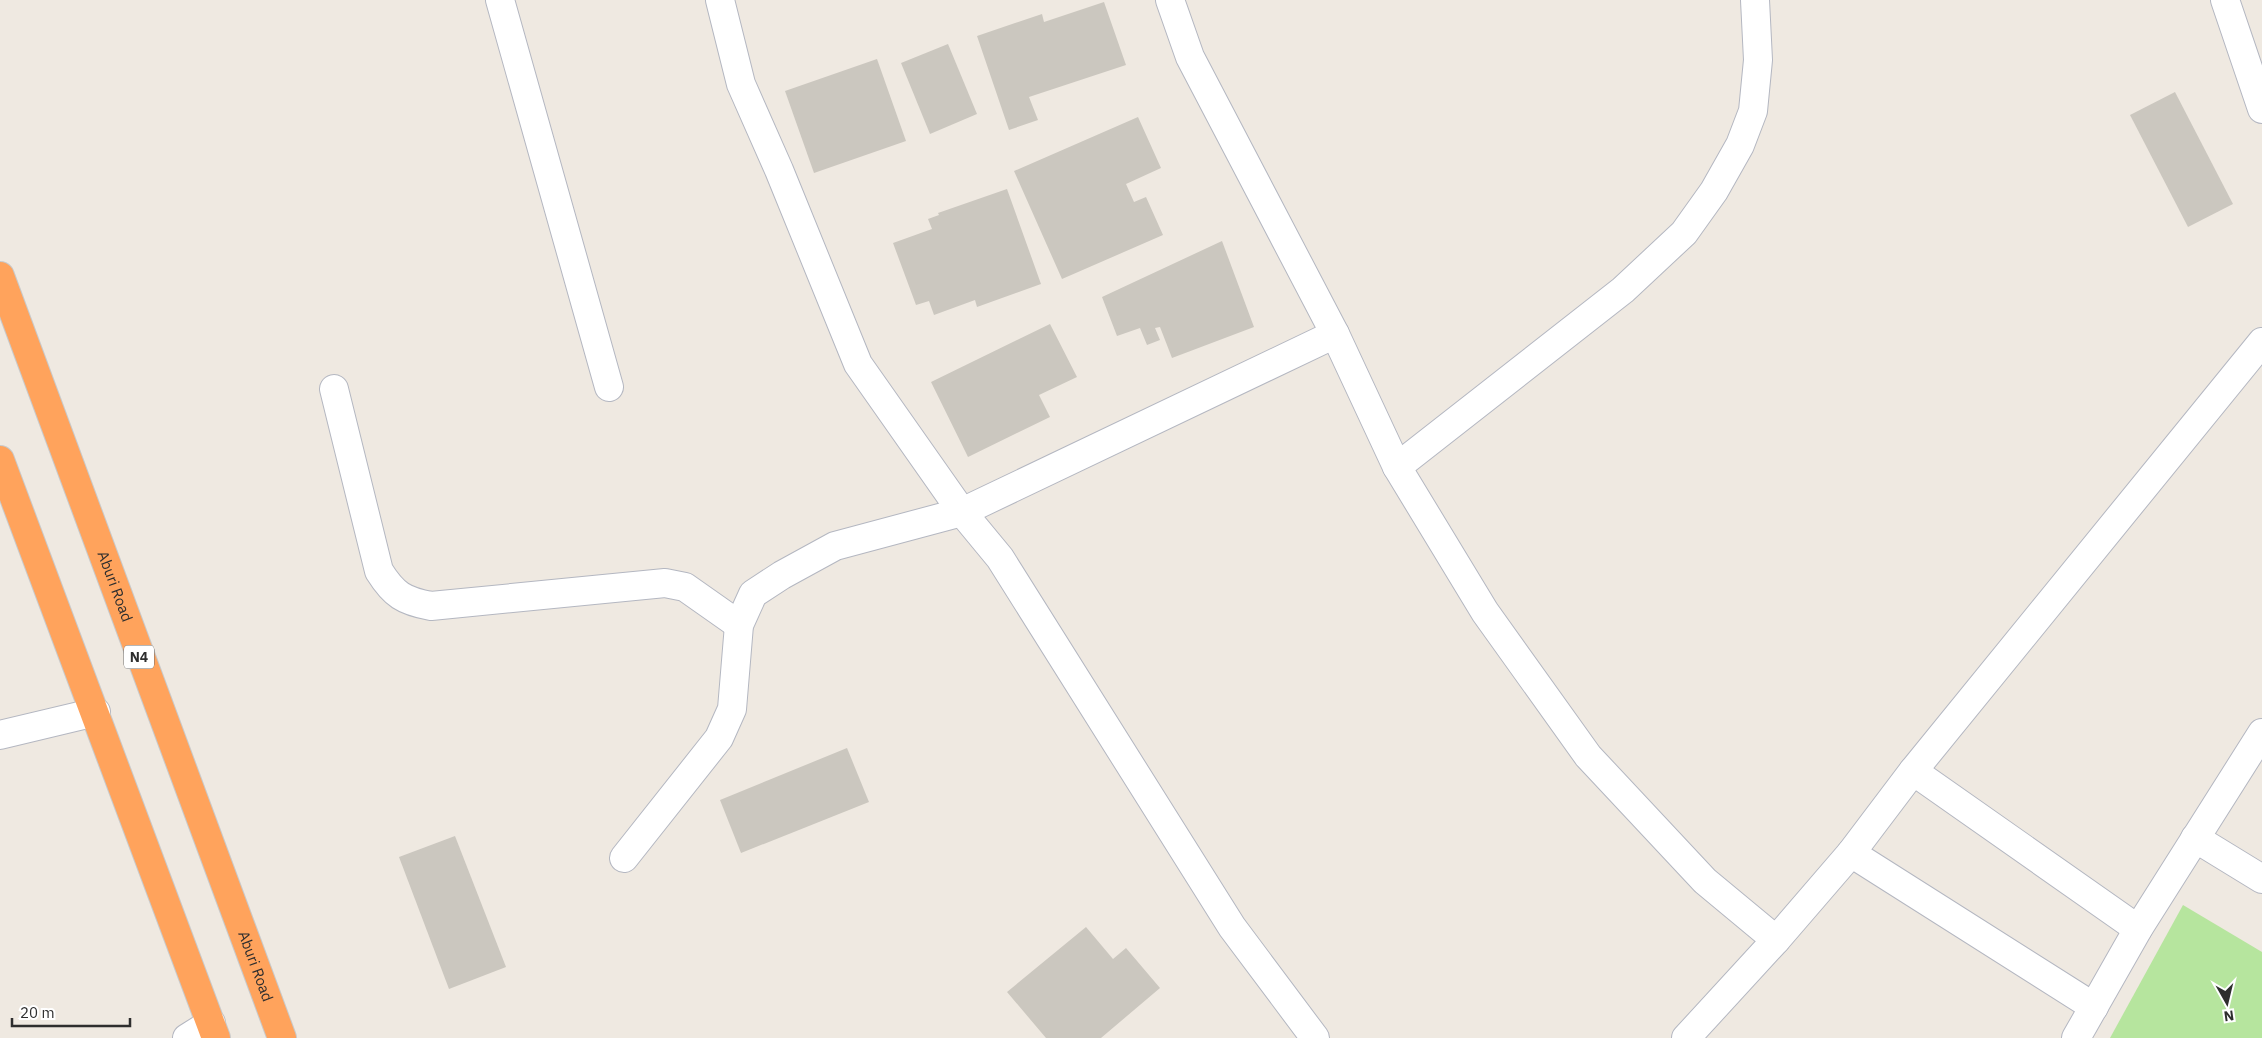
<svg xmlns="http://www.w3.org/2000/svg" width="2262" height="1038" font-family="'IBM Plex Sans',sans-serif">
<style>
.green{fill:#b6e59e}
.building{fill:#cbc7bf}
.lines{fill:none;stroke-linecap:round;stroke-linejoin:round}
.minor-casing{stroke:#b4b7c1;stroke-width:30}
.highway-casing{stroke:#c9c9c9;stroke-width:30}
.minor{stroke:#fff;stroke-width:28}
.highway{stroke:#ffa35c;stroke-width:28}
.labels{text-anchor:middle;stroke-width:4;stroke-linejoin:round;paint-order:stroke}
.shield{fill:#fff;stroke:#6d6d6d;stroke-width:1}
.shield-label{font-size:14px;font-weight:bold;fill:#2e2e2e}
.street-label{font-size:15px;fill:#2e2e2e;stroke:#fff}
</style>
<rect width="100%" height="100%" fill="#efe9e1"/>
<path class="green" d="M2183 905 2262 952V1038H2110Z"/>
<g class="building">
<path d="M1104 2 1126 65 1029 97 1038 120 1009 130 977 36 1042 14 1044 22Z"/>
<path d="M948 44 977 114 930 134 901 63Z"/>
<path d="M877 59 906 141 814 173 785 91Z"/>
<path d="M2175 92 2233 204 2188 227 2130 115Z"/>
<path d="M1138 117 1161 168 1126 184 1134 202 1146 197 1163 235 1062 279 1014 171Z"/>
<path d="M1007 189 1041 284 977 307 975 300 934 315 929 301 916 305 893 243 932 229 928 219 939 215 938 213Z"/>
<path d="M1222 241 1254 327 1172 358 1160 327 1155 328 1160 340 1147 345 1140 328 1117 336 1102 297Z"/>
<path d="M1050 324 1077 377 1039 395 1050 417 968 457 931 382Z"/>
<path d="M847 748 869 802 741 853 720 800Z"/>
<path d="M455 836 506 967 449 989 399 857Z"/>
<path d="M1086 927 1113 959 1126 948 1160 988 1101 1038H1046L1007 992Z"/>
</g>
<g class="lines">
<g class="minor-casing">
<g id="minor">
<path d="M500 0 609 387"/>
<path d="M720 0 741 84 779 170 858 364 962 512 1000 558 1232 927 1315 1038"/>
<path d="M1170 0 1190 57 1335 334 1397 467 1485 612 1588 756 1705 881 1776 940"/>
<path d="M2225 0 2262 109"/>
<path d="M334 389 379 571C394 595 404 601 431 606L665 583 685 587 739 625"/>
<path d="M1397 467 1623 290 1684 233 1714 191 1740 145 1753 111 1758 60 1755 0"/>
<path d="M0 735 96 712"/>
<path d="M1913 771 2138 929"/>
<path d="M2195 838 2262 879"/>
<path d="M1851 853 2094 1007"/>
<path d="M624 858 719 738 732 709 739 625 753 594 782 575 835 546 962 512 1335 334"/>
<path d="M187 1038 211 1023"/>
<path d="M1686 1038 1776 940 1851 853 1913 771 2262 342"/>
<path d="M2076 1038 2138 929 2262 733"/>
</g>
</g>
<g class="highway-casing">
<g id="highway">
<path id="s1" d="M0 276 282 1038"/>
<path d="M0 460 216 1038"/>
</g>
</g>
<use href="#minor" class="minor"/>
<use href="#highway" class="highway"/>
</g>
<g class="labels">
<rect class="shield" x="124" y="645.5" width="30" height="23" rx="4"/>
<g class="shield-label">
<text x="139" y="662">N4</text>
</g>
<g class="street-label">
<text dy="5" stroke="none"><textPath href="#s1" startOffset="331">Aburi Road</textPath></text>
<text dy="5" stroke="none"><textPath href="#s1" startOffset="736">Aburi Road</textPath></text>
</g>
</g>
<g transform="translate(2227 1003) rotate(172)" stroke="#ffffff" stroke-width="4" paint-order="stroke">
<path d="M0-4L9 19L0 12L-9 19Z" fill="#2e2e2e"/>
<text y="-8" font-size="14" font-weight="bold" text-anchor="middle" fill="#2e2e2e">N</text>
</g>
<path d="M12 1018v8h118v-8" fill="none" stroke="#2e2e2e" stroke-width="2.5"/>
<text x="20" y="1018" font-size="15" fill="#2e2e2e" stroke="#ffffff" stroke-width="4" paint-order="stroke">20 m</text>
</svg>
